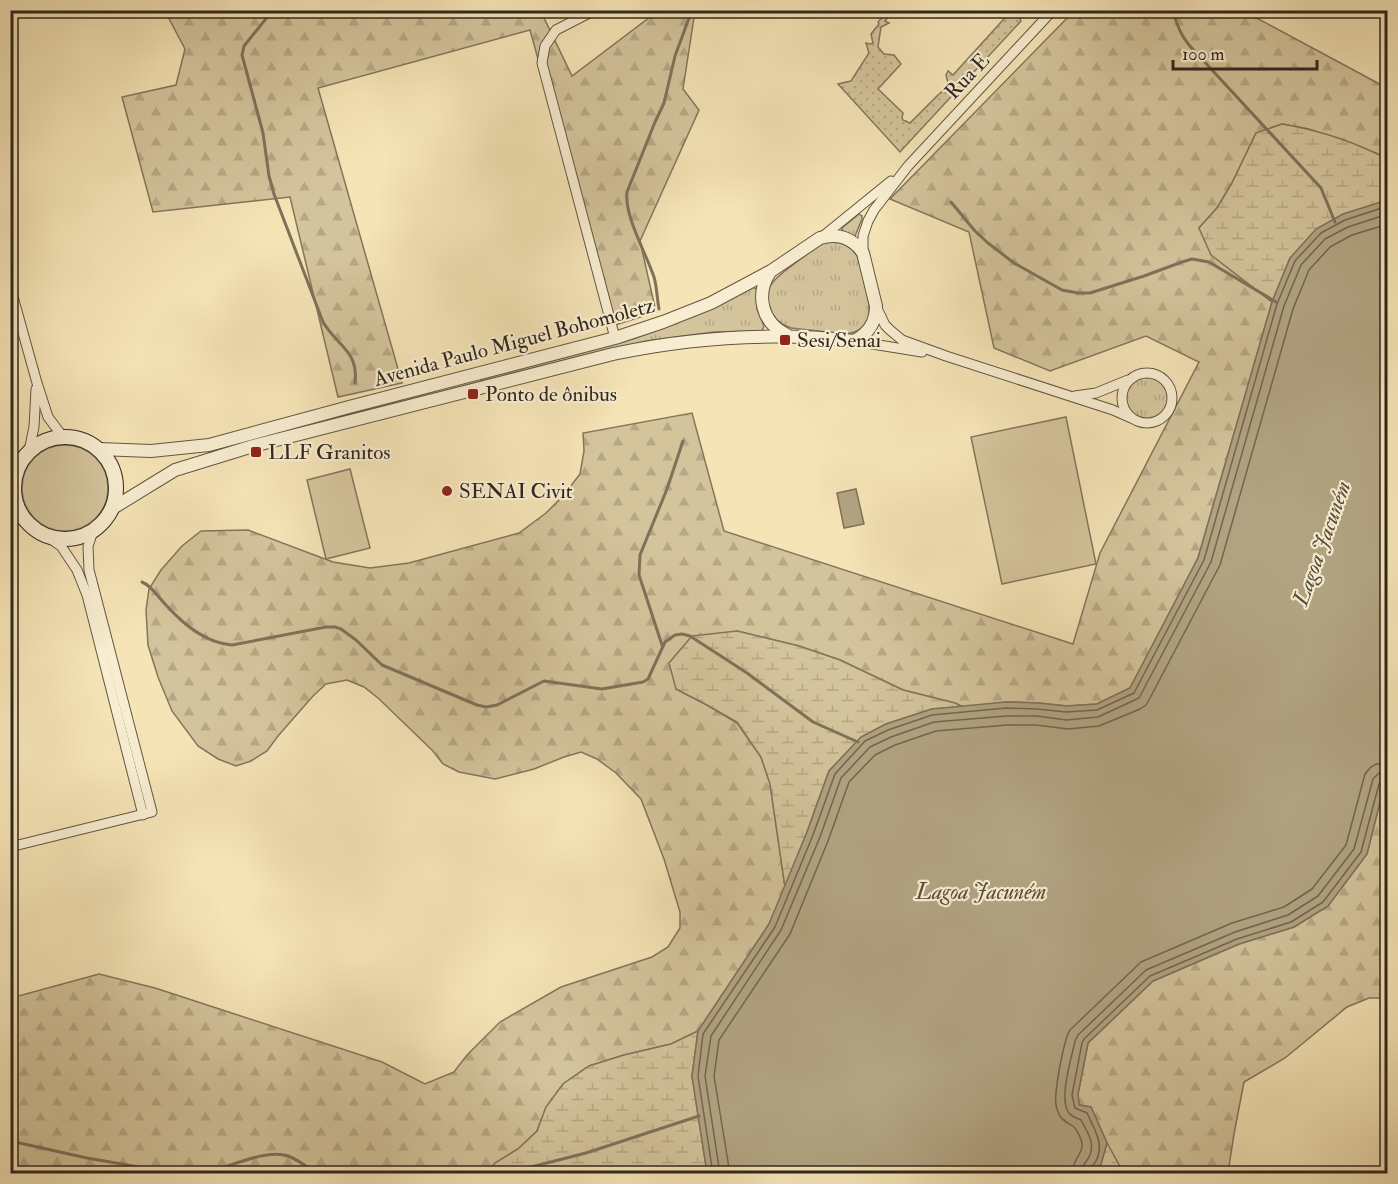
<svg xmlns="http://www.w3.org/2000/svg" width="1398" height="1184" font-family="'IM FELL Double Pica',serif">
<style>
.grass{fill:url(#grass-tufts);stroke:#82765d;stroke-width:1.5}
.forest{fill:url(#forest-firs);stroke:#82765d;stroke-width:1.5}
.wetland{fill:url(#wetland-marsh);stroke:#82765d;stroke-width:1.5}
.park{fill:#d4c49c;stroke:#82765d;stroke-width:1.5}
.garden{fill:url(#garden-dots);stroke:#82765d;stroke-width:1.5}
.water{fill:#b2a482;stroke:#7e725a;stroke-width:1.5}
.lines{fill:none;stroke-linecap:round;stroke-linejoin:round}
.shore{stroke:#716650;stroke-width:1.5}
.stream{stroke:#7e725a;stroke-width:3}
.minor-casing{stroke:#615644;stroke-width:11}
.tertiary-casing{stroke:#615644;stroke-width:14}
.secondary-casing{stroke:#30271e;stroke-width:16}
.minor{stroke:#f8edd0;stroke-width:9}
.tertiary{stroke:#f8edd0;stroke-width:12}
.secondary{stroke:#f8edd0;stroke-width:14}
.poi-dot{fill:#8f2418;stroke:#f8edd0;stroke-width:2}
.labels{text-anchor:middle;stroke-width:4.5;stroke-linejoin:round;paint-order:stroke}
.street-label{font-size:21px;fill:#30271e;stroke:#f8edd0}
.poi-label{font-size:21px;fill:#30271e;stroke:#f8edd0;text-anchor:start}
.water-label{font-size:22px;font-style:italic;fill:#574c3c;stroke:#f8edd0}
</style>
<defs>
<pattern id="grass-tufts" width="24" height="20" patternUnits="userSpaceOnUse" patternTransform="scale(1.5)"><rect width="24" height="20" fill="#d4c49c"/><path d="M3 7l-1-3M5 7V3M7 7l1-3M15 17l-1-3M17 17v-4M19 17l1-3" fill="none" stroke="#b6a886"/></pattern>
<pattern id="forest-firs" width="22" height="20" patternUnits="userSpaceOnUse" patternTransform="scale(1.5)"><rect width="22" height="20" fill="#d4c49c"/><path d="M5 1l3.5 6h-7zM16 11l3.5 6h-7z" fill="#b6a886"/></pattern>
<pattern id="wetland-marsh" width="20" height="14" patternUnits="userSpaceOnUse" patternTransform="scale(1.5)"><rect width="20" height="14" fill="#d4c49c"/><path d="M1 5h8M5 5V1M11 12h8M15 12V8" fill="none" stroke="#b6a886"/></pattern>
<pattern id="garden-dots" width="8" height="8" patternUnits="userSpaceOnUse" patternTransform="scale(1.5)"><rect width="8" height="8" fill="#d4c49c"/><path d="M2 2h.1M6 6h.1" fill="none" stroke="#b6a886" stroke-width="1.8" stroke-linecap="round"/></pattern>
</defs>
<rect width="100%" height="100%" fill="#f5e4b6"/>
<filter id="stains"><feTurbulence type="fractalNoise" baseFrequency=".00333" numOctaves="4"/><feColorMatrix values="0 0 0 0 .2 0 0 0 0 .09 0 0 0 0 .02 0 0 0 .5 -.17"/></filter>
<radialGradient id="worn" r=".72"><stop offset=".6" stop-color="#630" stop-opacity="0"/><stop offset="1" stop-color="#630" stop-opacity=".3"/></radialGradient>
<g class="grass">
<path d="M859 214 862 216V219L855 236H854L843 232 842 228Z"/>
<path d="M826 242C832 242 840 241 845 243 859 249 860 267 864 279 870 303 878 330 845 334L791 328C782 325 774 320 770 310 761 286 777 277 794 264 803 257 812 251 821 244Z"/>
<path d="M753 287 757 290V309L764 326 762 331 714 332 646 341 481 382V379L623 342C669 328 711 308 753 287Z"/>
<circle cx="1147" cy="398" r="22"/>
</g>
<g class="forest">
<path d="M165 11H538L544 18 572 76 658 11H695L683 89 699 110 640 241 656 312 612 326 530 30 318 88 402 383 338 397 290 197 153 212 122 97 176 85 185 49Z"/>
<path d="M1074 11H1246L1251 15 1387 88V159L1376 153 1309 129 1282 124 1256 133 1232 183 1217 208 1199 228 1212 255 1272 302 1198 558 1130 688 1097 704 1067 706 1038 703 1006 702 963 707 955 703 903 690 840 660 799 646 737 631 676 689 707 705 737 723 761 757 770 784 785 887 769 924 698 1031 671 1044 624 1055 589 1066 563 1084 546 1107 537 1131 518 1149 495 1163 486 1173 11 1174V998L99 974 155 988 382 1062 425 1084 454 1072 467 1055 500 1022 561 987 652 957 668 947 680 928V912L664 859 641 799 616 773 597 759 581 752 564 757 534 769 495 779 459 772 443 764 433 751 378 698 364 687 347 680 326 684 313 696 278 736 267 751 251 761 236 766 218 759 198 746 172 711 158 677 148 645 146 610 149 589 161 570 182 546 201 531 248 530 333 562 370 568 409 563 519 533 546 513 563 496 580 474 584 451 583 433 692 413 724 531 1073 644 1100 553 1199 362 1146 336 1050 371 994 348 969 232 890 199Z"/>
<path d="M1387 774V998H1369L1347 1007 1285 1058 1244 1082 1234 1134 1228 1173H1123L1107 1143 1091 1107 1079 1105 1078 1094 1088 1043 1153 981 1239 944 1294 927 1328 906 1367 854Z"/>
</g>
<g class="wetland">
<path d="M1282 124C1318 130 1355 142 1387 159V199L1290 258 1272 302 1211 255 1199 228 1217 208 1232 183 1256 133Z"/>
<path d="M737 631 799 646 840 660 903 690 955 703 963 707 932 709 886 724 861 737 829 771 807 832 785 887 770 784 761 757 737 722 707 705 676 689 669 663 692 636Z"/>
<path d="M698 1031 692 1076 707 1173 486 1174 495 1163 518 1149 537 1131 546 1107 563 1084 589 1066 624 1055 671 1044Z"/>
<path d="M1107 1143 1122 1170 1123 1173 1092 1174 1101 1164Z"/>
</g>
<g class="park">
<path d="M1066 417 1096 564 1002 584 971 437Z"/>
<circle cx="65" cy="488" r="43"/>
<path d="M350 469 370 548 326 559 307 480Z"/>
</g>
<path class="garden" d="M1012 10 1017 11 1021 21 900 152 838 84 851 81 869 53 866 43 870 44 873 43 871 34 879 24 878 22 885 14 888 17 885 21 889 23 881 27 878 47 884 54 894 55 901 64 878 89 903 113 902 118 903 120 910 123 938 95 946 88 948 83 946 75 948 71 953 75Z"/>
<g class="water">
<path d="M1387 199V774L1367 854 1328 906 1294 927 1239 944 1153 981 1088 1043 1078 1094 1079 1105 1091 1107 1107 1143 1101 1164 1092 1173H707L692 1076 698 1031 769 924 807 832 829 771 861 737 886 724 932 709 1006 702 1038 703 1067 706 1097 704 1130 688 1198 558 1272 302 1290 258 1316 229 1343 214 1384 201Z"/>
<path d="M856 489 864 524 844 528 837 493Z"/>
</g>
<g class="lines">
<g class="shore">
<path d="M713 1174 698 1076 703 1034 775 927 813 835 835 774 865 741 888 730 932 715 1006 708 1037 709 1066 712 1097 710 1134 693 1204 560 1277 304 1295 261 1321 233 1345 220 1388 206"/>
<path d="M720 1174 705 1076 711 1036 781 930 820 837 841 778 870 747 891 737 934 722 1007 716H1037L1066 720 1098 717 1139 698 1211 562 1284 306 1301 265 1325 239 1348 227 1388 214"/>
<path d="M730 1174 714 1076 719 1040 790 934 828 841 849 782 875 755 895 745 936 731 1007 725H1036L1068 729 1099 726 1140 709 1146 705 1150 698 1220 565 1293 309 1309 270 1330 247 1352 235 1388 224"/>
<path d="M1072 1174C1072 1160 1084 1152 1082 1144 1082 1140 1077 1130 1074 1127 1069 1123 1064 1122 1060 1116 1056 1109 1055 1100 1056 1093 1057 1080 1064 1039 1070 1030L1141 962 1232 923 1284 907 1312 889 1346 845 1365 774C1370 766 1377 762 1388 762"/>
<path d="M1081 1174C1081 1165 1086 1163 1089 1157 1096 1144 1087 1131 1081 1120 1077 1118 1072 1117 1069 1113 1058 1099 1072 1057 1075 1041L1078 1035 1146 970 1235 932 1288 915 1318 896 1354 849 1373 779 1379 773 1388 771"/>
<path d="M1088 1174C1089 1167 1093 1167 1096 1161 1105 1144 1094 1129 1087 1113L1075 1108 1072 1095 1082 1043 1084 1039 1150 976 1237 939 1291 922 1323 902 1361 852 1379 784 1382 780 1388 779"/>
</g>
<g class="stream">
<path d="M273 10 244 46 242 55 263 133 269 176 274 194 323 322C337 346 359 351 355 383"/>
<path d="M1173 10C1176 24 1180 34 1189 45L1321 188 1335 222"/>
<path d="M951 202 975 231 988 243 1014 263 1062 290 1078 293H1090L1144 276 1182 262 1192 259 1209 262 1276 302"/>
<path d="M659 309C657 299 657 287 654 277 646 253 624 216 627 192L655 122 664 103 675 56 692 10"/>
<path d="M142 582C152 586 158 597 165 604 183 624 205 643 232 645L326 627H335L341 629 356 640 382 665 477 705 486 707 497 705 544 681 602 689 643 682 648 679 665 642 675 635 682 634 690 636 747 673 813 722 858 742"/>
<path d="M662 645 639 575 640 555 667 489 683 441"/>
<path d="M10 1143 15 1142 87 1158 179 1174"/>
<path d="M201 1174C226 1169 265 1148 288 1156 299 1160 307 1167 317 1174"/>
<path d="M513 1174 531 1167 586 1153 699 1116"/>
</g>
<g class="minor-casing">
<g id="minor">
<path d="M595 10 556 30 545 46 542 63 615 338"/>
<path d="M822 237 891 181"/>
<path d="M863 253V236L868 221 874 210 908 166 1053 10"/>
<path d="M10 286 37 383 48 417 63 437"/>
<path d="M876 306 885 325 890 330 902 340 946 356 1113 410 1131 418"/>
<path d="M854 341 922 352"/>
<circle cx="1147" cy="398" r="25"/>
<path d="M1075 396 1096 393 1128 380"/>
<path d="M29 451 34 427 36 389"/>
<path d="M43 534 61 546 77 570 87 595 143 815"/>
<path d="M10 847 152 812 89 570 88 546 93 531"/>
</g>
</g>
<g class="tertiary-casing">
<g id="tertiary">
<path d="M770 272C755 295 762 323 787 335"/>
<path d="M99 449 151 451 209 445 349 407 615 338 663 322 711 303 771 271 820 238C838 233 853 238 863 253L876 306C876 322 868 334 854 341 773 332 693 337 613 354L253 446 175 470 113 508"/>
</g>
</g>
<g class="secondary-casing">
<circle id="secondary" cx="65" cy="488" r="51"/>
</g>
<use href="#minor" class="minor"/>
<use href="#tertiary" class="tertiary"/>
<use href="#secondary" class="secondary"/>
</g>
<g class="poi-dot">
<rect x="779" y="334" width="12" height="12" rx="3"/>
<rect x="467" y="388" width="12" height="12" rx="3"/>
<rect x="250" y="446" width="12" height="12" rx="3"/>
<circle cx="447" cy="491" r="6"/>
</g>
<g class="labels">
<g class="street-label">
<text transform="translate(967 76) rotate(-47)" y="7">Rua E</text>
<text transform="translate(514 342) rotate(-15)" y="7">Avenida Paulo Miguel Bohomoletz</text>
</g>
<g class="poi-label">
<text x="797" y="347">Sesi/Senai</text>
<text x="485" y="401">Ponto de ônibus</text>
<text x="268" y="459">LLF Granitos</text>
<text x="459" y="498">SENAI Civit</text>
</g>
<g class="water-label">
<text transform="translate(1321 543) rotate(-70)" y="8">Lagoa Jacuném</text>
<text x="981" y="899">Lagoa Jacuném</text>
</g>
</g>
<rect width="1398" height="1184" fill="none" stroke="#f5e4b6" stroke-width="36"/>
<rect x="12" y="12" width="1374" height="1160" fill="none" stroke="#30271e" stroke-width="3"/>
<rect x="18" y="18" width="1362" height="1148" fill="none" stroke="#30271e" stroke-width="1.5"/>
<path d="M1173 60v9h144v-9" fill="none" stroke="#30271e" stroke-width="3"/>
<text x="1182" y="60" font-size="18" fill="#30271e" stroke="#f8edd0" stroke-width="4.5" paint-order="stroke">100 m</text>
<rect width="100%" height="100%" filter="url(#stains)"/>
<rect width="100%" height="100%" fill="url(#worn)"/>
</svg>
